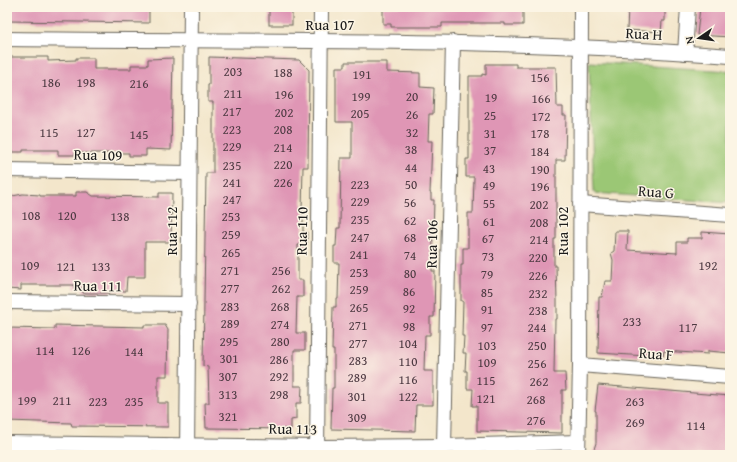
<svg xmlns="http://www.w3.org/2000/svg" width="737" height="462" font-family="'Gentium Book Plus',serif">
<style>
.green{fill:#9bc774;stroke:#5c7248}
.building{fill:#df96b5}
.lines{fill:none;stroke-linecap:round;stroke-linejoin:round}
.street-casing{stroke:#676359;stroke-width:16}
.street{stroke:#fff;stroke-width:14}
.labels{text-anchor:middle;stroke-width:3;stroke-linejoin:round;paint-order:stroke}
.number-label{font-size:13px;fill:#4d3a42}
.street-label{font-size:15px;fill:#1c1c1c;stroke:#fcf5e5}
</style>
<rect width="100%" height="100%" fill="#fcf5e5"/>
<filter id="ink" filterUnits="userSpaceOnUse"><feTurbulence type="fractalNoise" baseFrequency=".025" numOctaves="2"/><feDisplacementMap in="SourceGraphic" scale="8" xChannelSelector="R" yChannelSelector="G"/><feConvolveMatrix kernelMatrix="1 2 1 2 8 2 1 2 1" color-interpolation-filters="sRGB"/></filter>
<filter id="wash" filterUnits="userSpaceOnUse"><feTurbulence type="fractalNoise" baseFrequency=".012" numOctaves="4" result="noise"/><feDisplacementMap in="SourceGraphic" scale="16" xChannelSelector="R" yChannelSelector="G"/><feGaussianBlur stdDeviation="0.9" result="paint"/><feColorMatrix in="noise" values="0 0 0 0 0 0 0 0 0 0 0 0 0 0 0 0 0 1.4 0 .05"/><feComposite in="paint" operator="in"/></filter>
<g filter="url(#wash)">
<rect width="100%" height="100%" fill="#f3e6cb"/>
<path class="green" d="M589 62 730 71V203L594 193Z"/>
<g id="blocks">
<g class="building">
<path d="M7 7H149V23L7 21Z"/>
<rect x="269" y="7" width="23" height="18"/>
<path d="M383 7H523V25H505V23H442V27H391V24H383Z"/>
<path d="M628 7 665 8V21H662L661 32 627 30Z"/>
<path d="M700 7H730V37L697 35Z"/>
<path d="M7 57H48V61L76 60V58H94V69H131V65H148V59L173 58 171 150 146 149V156H129V153H75V155H58V150H23V152H7Z"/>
<path d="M209 57 299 60 309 70 308 167H303L302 210H303V232H307V245H298V280H303V297H297L296 333H305V350H294V386H302L301 403H296V419L291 420V429L206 428 205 403H209L208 367 203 366 206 173H213V102H208V85H209Z"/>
<path d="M345 62H387V72L420 73V87L434 88 433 114H429L428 141H432L430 193H431V200H434L432 271H435L434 317H430V335H425L424 371H433V405H416L415 431 331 429 332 388H334V350H332L333 307H336V299H338L339 263H334V246H336L337 228H340L341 158H352V122H336V67H345Z"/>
<path d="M486 64H516V67H556L557 107H563V115H566L565 160H556V239H554V266H556L557 301V319H555L554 373H565L566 390H562V433L477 431V406H472L473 389H467V371H465L466 353H463L464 336H462L463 301H461V265H463V248H468V213H473L474 177H466V159H469V76H482V74L486 75Z"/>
<path d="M76 192H87L93 196 159 197V193H172L171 242H145V277H127L126 291H110V293H83V288L74 289V285H21V290L7 289V197L23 194 40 195V196H76Z"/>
<path d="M615 231H628L627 250 677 253V242H687V238H702V232L730 234V353L708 351V354L664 351 663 357 598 353 599 297H602L605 281H612L613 260 611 253 614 251Z"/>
<path d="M55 325 144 327V325H165L168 330 167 376H158V403H168V427L72 426 71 423 7 421V328L55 329Z"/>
<path d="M598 385 730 396V455H592L596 443V411H595Z"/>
</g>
</g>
</g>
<g filter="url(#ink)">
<use href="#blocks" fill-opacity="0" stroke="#676359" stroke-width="1"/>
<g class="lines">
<g class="street-casing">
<g id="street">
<path d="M7 39C248 42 490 37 730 56"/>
<path d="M685 53 688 7"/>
<path d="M7 170 189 173"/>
<path d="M580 204 730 215"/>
<path d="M7 302 189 304"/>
<path d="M580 365 730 377"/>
<path d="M7 443 317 447 444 446 578 442"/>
<path d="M444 446 453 42"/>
<path d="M187 455 191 7"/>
<path d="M317 455 321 7"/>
<path d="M578 455 580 365 581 7"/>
</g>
</g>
<use href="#street" class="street"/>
</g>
</g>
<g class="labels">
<g class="number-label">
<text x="233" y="76">203</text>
<text x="283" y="77">188</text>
<text x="362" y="79">191</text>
<text x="540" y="82">156</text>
<text x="51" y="87">186</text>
<text x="86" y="87">198</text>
<text x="139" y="88">216</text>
<text x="233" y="98">211</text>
<text x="284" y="99">196</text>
<text x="361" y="101">199</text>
<text x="412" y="101">20</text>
<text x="491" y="102">19</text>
<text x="541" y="103">166</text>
<text x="232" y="116">217</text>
<text x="284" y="117">202</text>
<text x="360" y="118">205</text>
<text x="412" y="119">26</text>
<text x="490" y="120">25</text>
<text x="541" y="121">172</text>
<text x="232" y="134">223</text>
<text x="283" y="134">208</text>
<text x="49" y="137">115</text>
<text x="86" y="137">127</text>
<text x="412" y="137">32</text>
<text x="490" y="138">31</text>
<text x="540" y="138">178</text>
<text x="139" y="139">145</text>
<text x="232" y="151">229</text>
<text x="283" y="152">214</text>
<text x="411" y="154">38</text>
<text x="490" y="155">37</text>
<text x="540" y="156">184</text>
<text x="283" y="169">220</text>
<text x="232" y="170">235</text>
<text x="411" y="172">44</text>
<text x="489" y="173">43</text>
<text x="540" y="174">190</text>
<text x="232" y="187">241</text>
<text x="283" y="187">226</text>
<text x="360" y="189">223</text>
<text x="411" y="189">50</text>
<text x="489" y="190">49</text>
<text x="540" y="191">196</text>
<text x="232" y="204">247</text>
<text x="360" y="206">229</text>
<text x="410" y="207">56</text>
<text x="489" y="208">55</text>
<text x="539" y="209">202</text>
<text x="31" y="220">108</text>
<text x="67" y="220">120</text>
<text x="120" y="221">138</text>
<text x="231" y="221">253</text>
<text x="360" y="224">235</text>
<text x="410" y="225">62</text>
<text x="489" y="226">61</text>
<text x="539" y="227">208</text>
<text x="231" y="239">259</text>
<text x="360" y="242">247</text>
<text x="410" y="242">68</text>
<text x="488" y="243">67</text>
<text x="539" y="244">214</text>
<text x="231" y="257">265</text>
<text x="359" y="259">241</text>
<text x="410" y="260">74</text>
<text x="488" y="261">73</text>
<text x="538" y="262">220</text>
<text x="30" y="270">109</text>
<text x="708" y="270">192</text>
<text x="66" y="271">121</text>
<text x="101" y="271">133</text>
<text x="230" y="275">271</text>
<text x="281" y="275">256</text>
<text x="359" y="277">253</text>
<text x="410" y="278">80</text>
<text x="487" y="279">79</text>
<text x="538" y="280">226</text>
<text x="230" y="293">277</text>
<text x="281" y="293">262</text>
<text x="359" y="294">259</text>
<text x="409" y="296">86</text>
<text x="487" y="297">85</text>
<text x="538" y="298">232</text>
<text x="230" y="311">283</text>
<text x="280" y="311">268</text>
<text x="359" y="312">265</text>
<text x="409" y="313">92</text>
<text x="487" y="314">91</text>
<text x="538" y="315">238</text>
<text x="632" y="326">233</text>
<text x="230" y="328">289</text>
<text x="280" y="329">274</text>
<text x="358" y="330">271</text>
<text x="409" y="331">98</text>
<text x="487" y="332">97</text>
<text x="537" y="332">244</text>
<text x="688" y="332">117</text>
<text x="229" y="346">295</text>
<text x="280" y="346">280</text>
<text x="358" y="348">277</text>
<text x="408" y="348">104</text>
<text x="487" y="350">103</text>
<text x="537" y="350">250</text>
<text x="45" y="355">114</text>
<text x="81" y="355">126</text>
<text x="134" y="356">144</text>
<text x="229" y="363">301</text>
<text x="279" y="364">286</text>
<text x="358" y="365">283</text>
<text x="408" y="366">110</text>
<text x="487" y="367">109</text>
<text x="537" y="368">256</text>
<text x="228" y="381">307</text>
<text x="279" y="381">292</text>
<text x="357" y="382">289</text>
<text x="408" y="384">116</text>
<text x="486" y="385">115</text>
<text x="539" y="386">262</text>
<text x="228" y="399">313</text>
<text x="279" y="399">298</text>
<text x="357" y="401">301</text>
<text x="408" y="401">122</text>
<text x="486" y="403">121</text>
<text x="536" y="404">268</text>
<text x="27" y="405">199</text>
<text x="62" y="405">211</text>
<text x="98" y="406">223</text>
<text x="134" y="406">235</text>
<text x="635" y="406">263</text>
<text x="228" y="421">321</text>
<text x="357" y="422">309</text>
<text x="536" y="425">276</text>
<text x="635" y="427">269</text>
<text x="696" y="430">114</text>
</g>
<g class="street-label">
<text x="330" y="30">Rua 107</text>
<text transform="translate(644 34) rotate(3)" y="5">Rua H</text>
<text transform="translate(98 155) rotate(1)" y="5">Rua 109</text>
<text transform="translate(656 192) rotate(4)" y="5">Rua G</text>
<text transform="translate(172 231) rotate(-90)" y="5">Rua 112</text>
<text transform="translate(302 231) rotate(-89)" y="5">Rua 110</text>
<text transform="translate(563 231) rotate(-90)" y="5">Rua 102</text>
<text transform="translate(432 244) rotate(-89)" y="5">Rua 106</text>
<text transform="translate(98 286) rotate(1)" y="5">Rua 111</text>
<text transform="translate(656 354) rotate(4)" y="5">Rua F</text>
<text transform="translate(293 429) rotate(1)" y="5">Rua 113</text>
</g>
</g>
<rect width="737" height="462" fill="none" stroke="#fcf5e5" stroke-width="24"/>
<g transform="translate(699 38) rotate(257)" stroke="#fcf5e5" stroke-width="3" paint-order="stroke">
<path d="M0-3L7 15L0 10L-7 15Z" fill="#1c1c1c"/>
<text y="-6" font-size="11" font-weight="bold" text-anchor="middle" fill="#1c1c1c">N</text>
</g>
</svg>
